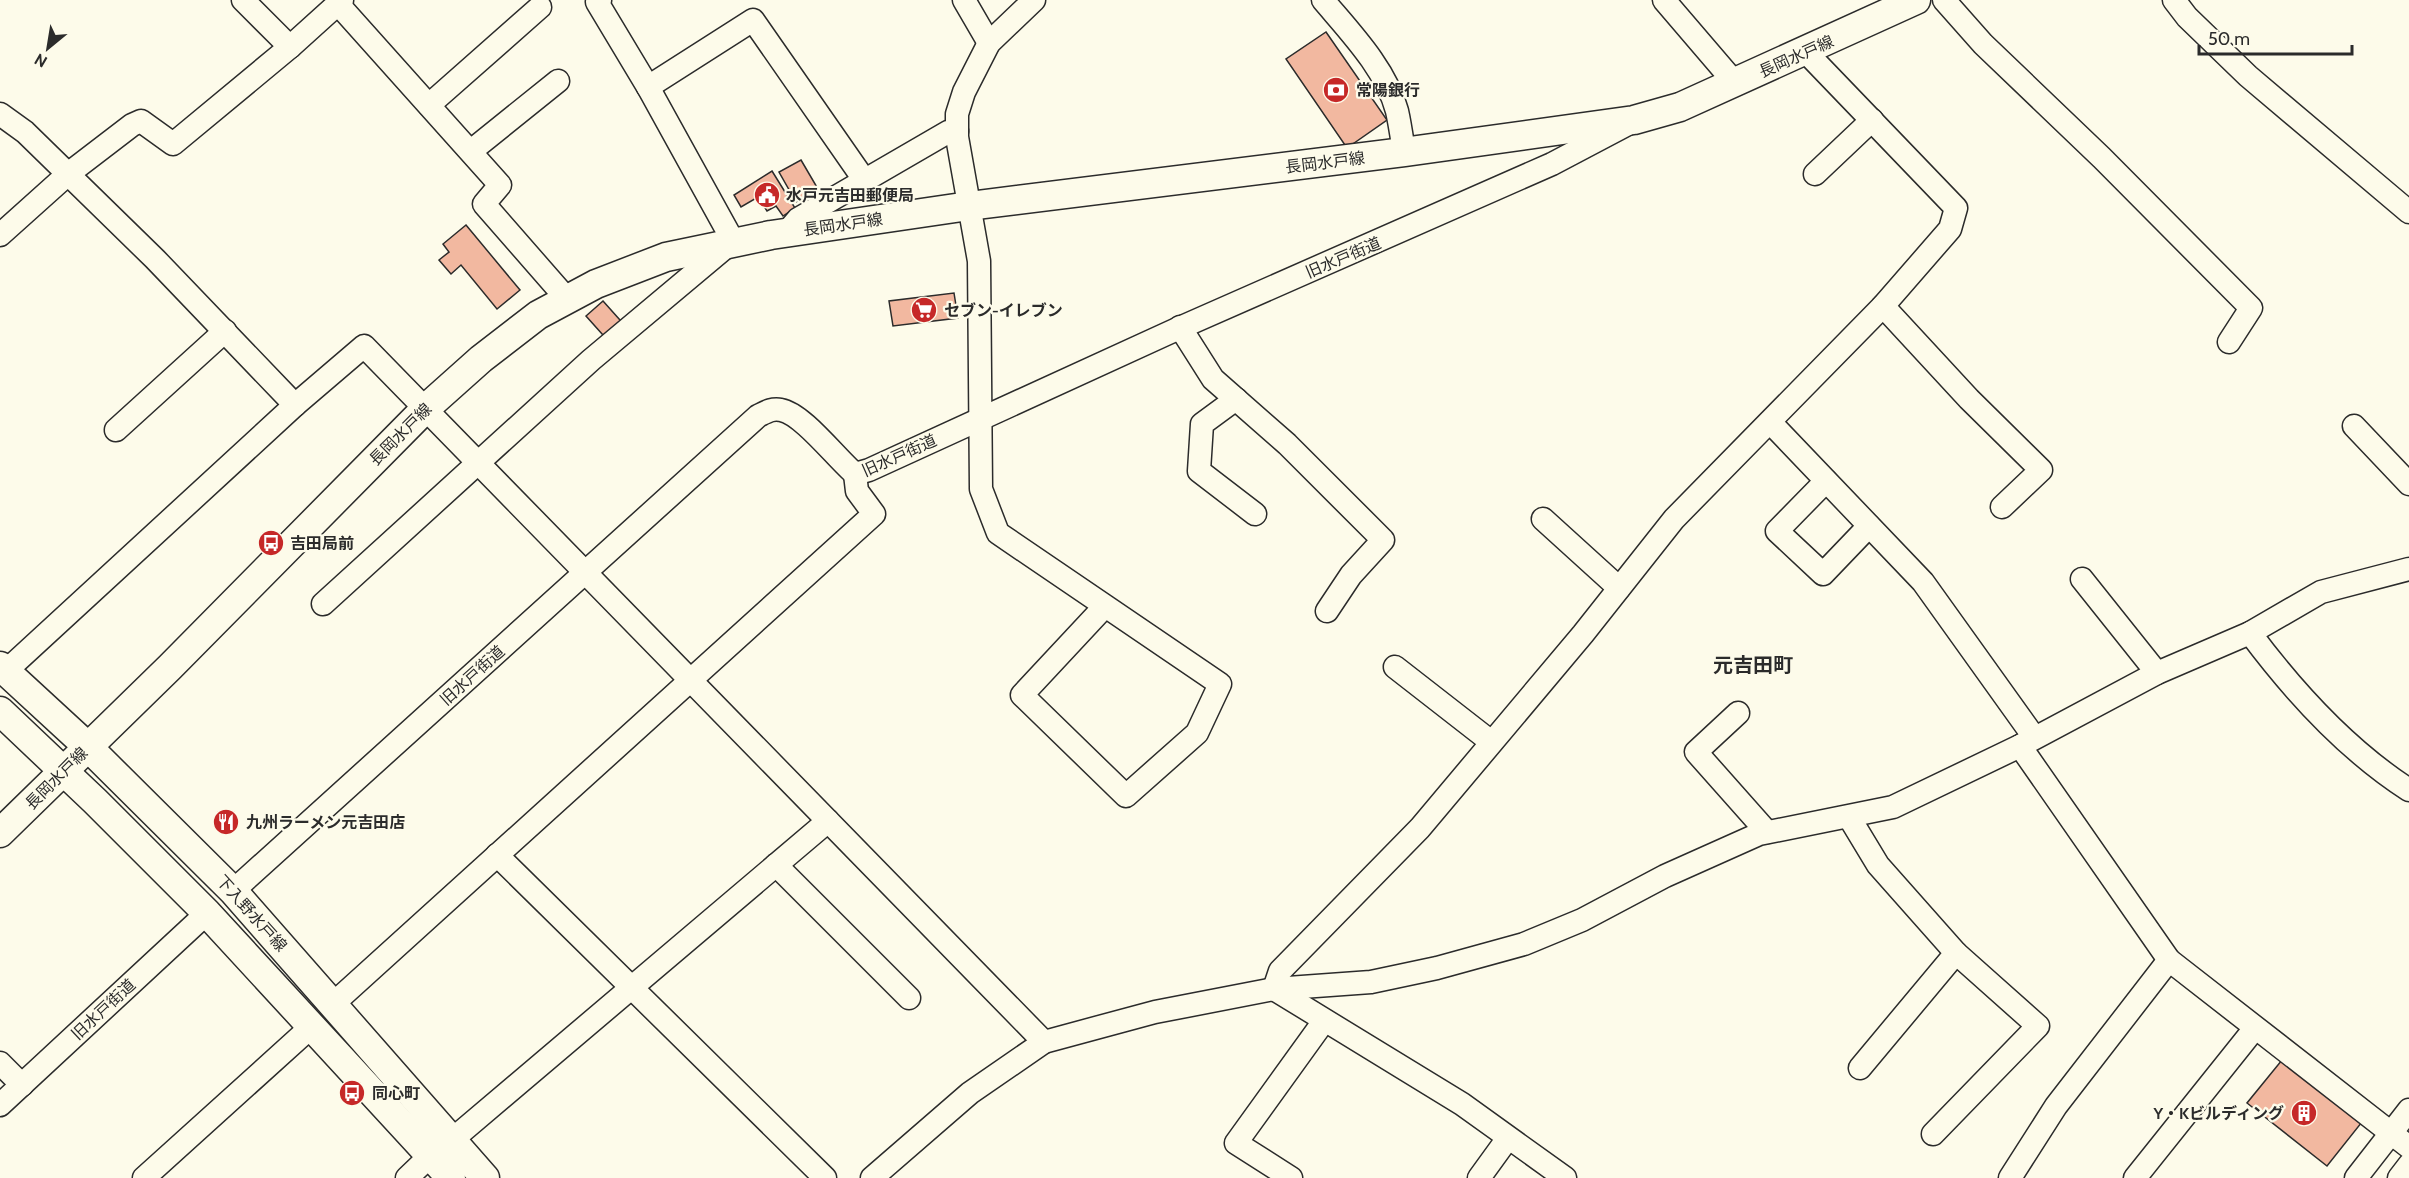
<svg xmlns="http://www.w3.org/2000/svg" width="2409" height="1178" font-family="Cabin,'Noto Sans JP',sans-serif">
<style>
.building{fill:#f2b8a0;stroke:#2b2b2b;stroke-width:1.5}
.lines{fill:none;stroke-linecap:round;stroke-linejoin:round}
.minor-casing{stroke:#2b2b2b;stroke-width:25}
.major-casing{stroke:#2b2b2b;stroke-width:31}
.minor{stroke:#fdfbea;stroke-width:22}
.major{stroke:#fdfbea;stroke-width:28}
.labels{text-anchor:middle;stroke-width:4.5;stroke-linejoin:round;paint-order:stroke}
.street-label{font-size:16px;fill:#2b2b2b;stroke:#fdfbea}
.poi-label{font-size:16px;font-weight:bold;fill:#2b2b2b;stroke:#fdfbea;text-anchor:start}
.quarter-label{font-size:20px;font-weight:bold;fill:#2b2b2b;stroke:#fdfbea}
</style>
<rect width="100%" height="100%" fill="#fdfbea"/>
<g class="building">
<path d="M1326 32 1387 120 1347 148 1286 59Z"/>
<path d="M801 160 818 189 796 202 779 172Z"/>
<path d="M772 171 795 208 783 216 776 206 767 211 758 197 741 207 734 195Z"/>
<path d="M466 225 520 290 497 309 461 265 451 274 439 260 449 252 443 244Z"/>
<path d="M954 293 958 318 893 326 889 301Z"/>
<path d="M603 301 628 329 611 344 586 316Z"/>
<path d="M2282 1060 2362 1122 2327 1166 2247 1103Z"/>
</g>
<g class="lines">
<g class="minor-casing">
<g id="minor">
<path d="M243 0 290 47"/>
<path d="M964 0 989 43"/>
<path d="M1034 0 989 43 964 92 957 114V137L979 261 981 489 998 533 1220 684 1197 733 1126 796 1022 695 1105 606"/>
<path d="M1323 0C1350 32 1386 69 1397 111 1400 124 1402 139 1404 152"/>
<path d="M1664 0 1735 83"/>
<path d="M1944 0 1983 44 2102 158 2251 308 2229 342"/>
<path d="M2174 0 2187 17 2248 76 2409 212"/>
<path d="M338 4 500 185 484 204 567 299"/>
<path d="M648 87 753 20 865 181"/>
<path d="M429 105 540 7"/>
<path d="M0 114 25 132 155 259 295 405"/>
<path d="M471 151 558 81"/>
<path d="M1815 174 1872 120"/>
<path d="M787 232 798 219 948 132 957 131"/>
<path d="M0 235 68 174 132 125 141 121 173 144 290 47 342 0"/>
<path d="M1883 306 1969 399 2041 470 2002 507"/>
<path d="M1180 327 1213 379 1287 444 1383 540 1351 575 1327 611"/>
<path d="M1236 399 1202 424 1199 471 1255 514"/>
<path d="M1770 422 1923 582 2034 737"/>
<path d="M2354 426 2409 484"/>
<path d="M116 430 225 331"/>
<path d="M1826 481 1777 531 1823 574 1869 526"/>
<path d="M1543 519 1619 588"/>
<path d="M2082 579 2157 673"/>
<path d="M323 604 591 360 733 241 648 87 597 2 600 0"/>
<path d="M2250 633C2294 692 2347 750 2409 790"/>
<path d="M1395 667 1490 741"/>
<path d="M6 671 295 405 364 346 1044 1042"/>
<path d="M1738 713 1696 752 1767 832"/>
<path d="M2020 746 2169 960 2409 1147"/>
<path d="M1849 817 1878 865 1956 953 1860 1068"/>
<path d="M497 855 825 1178"/>
<path d="M776 865 909 998"/>
<path d="M233 891 758 416C766 412 772 408 781 410 803 414 836 458 855 474L869 470 1175 330 1552 164 1626 125"/>
<path d="M333 1004 874 514 857 491 855 474"/>
<path d="M0 1063 22 1085"/>
<path d="M0 1105 207 913"/>
<path d="M1933 1134 2038 1026 1956 953"/>
<path d="M453 1139 828 821"/>
<path d="M144 1178 311 1027"/>
<path d="M407 1178 431 1155"/>
<path d="M872 1178 970 1093 1044 1042 1155 1012 1274 989 1371 982 1437 968 1524 944 1582 920 1665 876 1759 834 1893 807 2020 746 2157 673 2250 633 2321 592 2409 569"/>
<path d="M1291 1178 1236 1143 1324 1021"/>
<path d="M1479 1178 1508 1138"/>
<path d="M1565 1178 1462 1104 1274 989 1280 971 1420 828 1583 634 1674 519 1883 306 1950 229 1956 208 1806 52"/>
<path d="M2010 1178 2056 1106 2169 960"/>
<path d="M2135 1178 2255 1028"/>
<path d="M2356 1178 2409 1110"/>
<path d="M2399 1178 2409 1165"/>
</g>
</g>
<g class="major-casing">
<g id="major">
<path d="M0 666 88 747 233 891 485 1178"/>
<path d="M0 711 95 801 207 913 451 1178"/>
<path d="M0 833 170 667 425 409 481 359 538 315 596 284 666 257 771 235 969 206 1404 152 1634 120 1680 107 1916 0"/>
</g>
</g>
<use href="#minor" class="minor"/>
<use href="#major" class="major"/>
</g>
<defs>
<g id="bank-disc" transform="scale(1.35)"><circle r="9.5" fill="#c62828" stroke="#fdfbea"/><path d="M-6-4H6V4H-6ZM0-2.3a2.3 2.3 0 1 0 0 4.6a2.3 2.3 0 1 0 0-4.6Z" fill="#fff"/></g>
<g id="civic-disc" transform="scale(1.35)"><circle r="9.5" fill="#c62828" stroke="#fdfbea"/><path d="M-.6-6.5H3V-4.5H.6V-3L4-1V1h2V6H-6V1h2V-1L-.6-3ZM-1.2 2.5V6h2.4V2.5Z" fill="#fff"/></g>
<g id="supermarket-disc" transform="scale(1.35)"><circle r="9.5" fill="#c62828" stroke="#fdfbea"/><path d="M-6-5.5h2.5l.6 2H6L4.5 2H-2.5L-4.4-4H-6ZM-1.5 3.2a1.3 1.3 0 1 0 .1 0ZM3 3.2a1.3 1.3 0 1 0 .1 0Z" fill="#fff"/></g>
<g id="bus-disc" transform="scale(1.35)"><circle r="9.5" fill="#c62828" stroke="#fdfbea"/><path d="M-5-6H5V4H4V6H2V4H-2V6H-4V4H-5ZM-3.5-4V0h7V-4ZM-3.5 1.2v1.5H-2V1.2ZM2 1.2v1.5H3.5V1.2Z" fill="#fff"/></g>
<g id="restaurant-disc" transform="scale(1.35)"><circle r="9.5" fill="#c62828" stroke="#fdfbea"/><path d="M-5-6h1v4h1v-4h1v4h1v-4h1v5L-1.5 .5V6h-2V.5L-5-1ZM5-6V6H3V1.5H1.5Q1.5-4 5-6Z" fill="#fff"/></g>
<g id="building-disc" transform="scale(1.35)"><circle r="9.5" fill="#c62828" stroke="#fdfbea"/><path d="M-4-6H4V6H1V3H-1V6H-4ZM-2.5-4.3h1.7v1.8h-1.7ZM.8-4.3h1.7v1.8H.8ZM-2.5-1h1.7V.8h-1.7ZM.8-1h1.7V.8H.8Z" fill="#fff"/></g>
</defs>
<g fill-rule="evenodd">
<use href="#bank-disc" x="1336" y="90"/>
<use href="#civic-disc" x="767" y="195"/>
<use href="#supermarket-disc" x="924" y="310"/>
<use href="#bus-disc" x="271" y="543"/>
<use href="#restaurant-disc" x="226" y="822"/>
<use href="#bus-disc" x="352" y="1093"/>
<use href="#building-disc" x="2304" y="1113"/>
</g>
<g class="labels">
<g class="street-label">
<text transform="translate(1796 56) rotate(-24)" y="6">長岡水戸線</text>
<text transform="translate(1325 162) rotate(-7)" y="6">長岡水戸線</text>
<text transform="translate(843 224) rotate(-8)" y="6">長岡水戸線</text>
<text transform="translate(1343 257) rotate(-23)" y="6">旧水戸街道</text>
<text transform="translate(400 434) rotate(-45)" y="6">長岡水戸線</text>
<text transform="translate(899 455) rotate(-24)" y="6">旧水戸街道</text>
<text transform="translate(472 675) rotate(-42)" y="6">旧水戸街道</text>
<text transform="translate(56 778) rotate(-45)" y="6">長岡水戸線</text>
<text transform="translate(252 913) rotate(48)" y="6">下入野水戸線</text>
<text transform="translate(103 1009) rotate(-43)" y="6">旧水戸街道</text>
</g>
<g class="poi-label">
<text x="1356" y="96">常陽銀行</text>
<text x="786" y="201">水戸元吉田郵便局</text>
<text x="944" y="316">セブン-イレブン</text>
<text x="290" y="549">吉田局前</text>
<text x="246" y="828">九州ラーメン元吉田店</text>
<text x="372" y="1099">同心町</text>
<text x="2284" y="1119" text-anchor="end">Y・Kビルディング</text>
</g>
<g class="quarter-label">
<text x="1753" y="672">元吉田町</text>
</g>
</g>
<g transform="translate(48 48) rotate(210)" stroke="#fdfbea" stroke-width="4.5" paint-order="stroke">
<path d="M0-4.5L10 22L0 15L-10 22Z" fill="#2b2b2b"/>
<text y="-9" font-size="16" font-weight="bold" text-anchor="middle" fill="#2b2b2b">N</text>
</g>
<path d="M2199 45v9h153v-9" fill="none" stroke="#2b2b2b" stroke-width="3"/>
<text x="2208" y="45" font-size="18" fill="#2b2b2b" stroke="#fdfbea" stroke-width="4.5" paint-order="stroke">50 m</text>
</svg>
